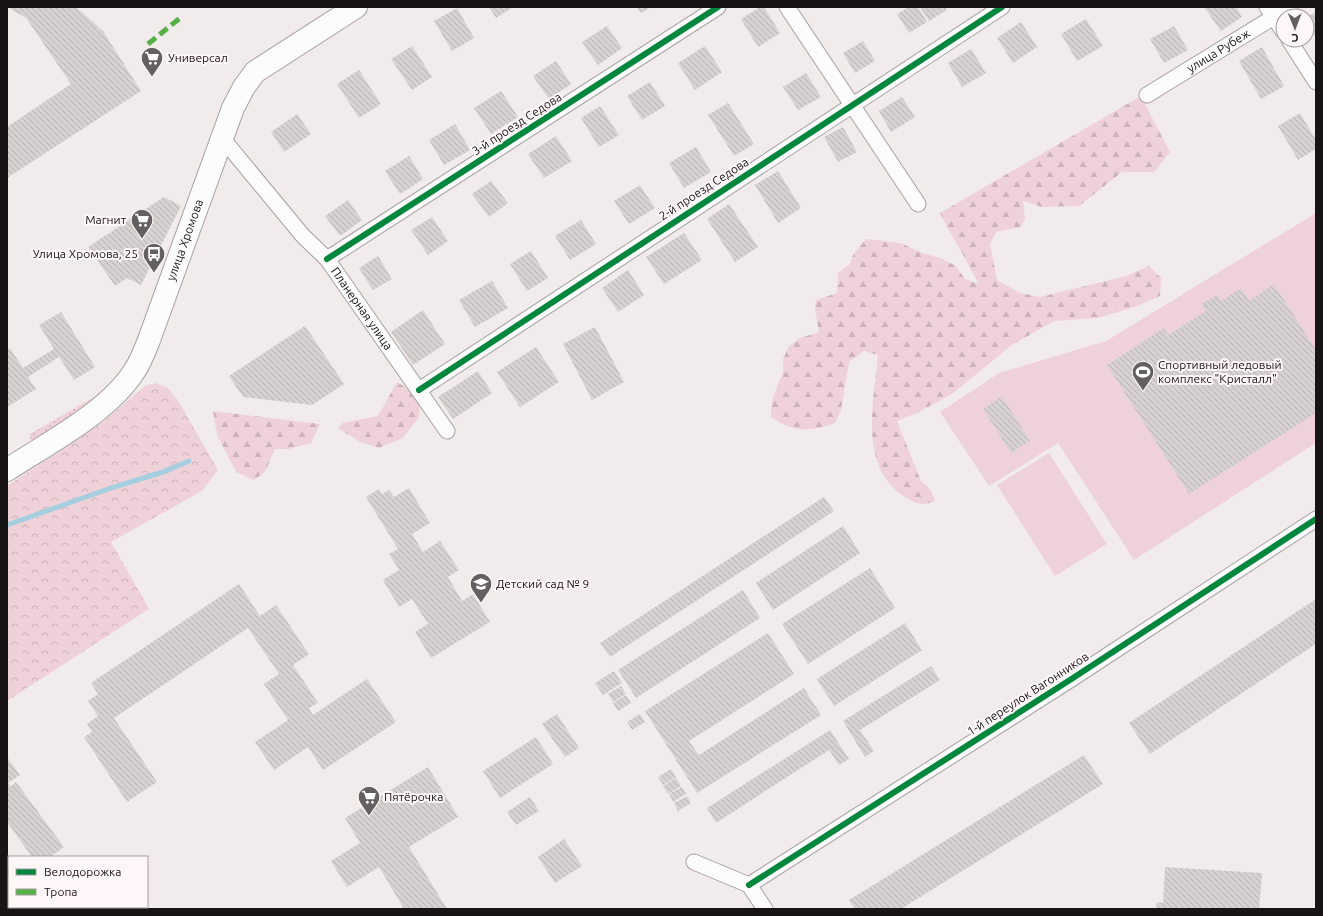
<svg xmlns="http://www.w3.org/2000/svg" width="1323" height="916" font-family="Ubuntu,sans-serif">
<style>
.grass{fill:url(#grass-dots)}
.forest{fill:url(#forest-firs)}
.park{fill:url(#park-crowns)}
.pitch{fill:#efd2d9}
.lines{fill:none;stroke-linecap:round;stroke-linejoin:round}
.stream{stroke:#a5cfde;stroke-width:5}
.building{fill:url(#building-back-hatch)}
.minor-casing{stroke:#a5a0a1;stroke-width:17}
.secondary-casing{stroke:#a5a0a1;stroke-width:24}
.minor{stroke:#fdfcfc;stroke-width:15}
.secondary{stroke:#fdfcfc;stroke-width:22}
.quiet{stroke:#55b144;stroke-width:5;stroke-dasharray:10 5;stroke-linecap:butt}
.cycleway-casing{stroke:#fff6f8;stroke-width:8}
.cycleway{stroke:#00873e;stroke-width:6}
.labels{text-anchor:middle;stroke-width:4;stroke-linejoin:round;paint-order:stroke}
.street-label{font-size:12px;fill:#181415;stroke:#fff6f8}
.poi-label{font-size:12px;fill:#181415;stroke:#fff6f8;text-anchor:start}
</style>
<defs>
<pattern id="grass-dots" width="8" height="8" patternUnits="userSpaceOnUse"><rect width="8" height="8" fill="#efd2d9"/><path d="M2 2h.1M6 6h.1" fill="none" stroke="#ccb3b9" stroke-width="1.8" stroke-linecap="round"/></pattern>
<pattern id="forest-firs" width="22" height="20" patternUnits="userSpaceOnUse"><rect width="22" height="20" fill="#efd2d9"/><path d="M5 1l3.5 6h-7zM16 11l3.5 6h-7z" fill="#ccb3b9"/></pattern>
<pattern id="park-crowns" width="20" height="18" patternUnits="userSpaceOnUse"><rect width="20" height="18" fill="#efd2d9"/><path d="M2 6a3 3 0 1 1 6 0M12 15a3 3 0 1 1 6 0" fill="none" stroke="#ccb3b9"/></pattern>
<pattern id="building-back-hatch" width="6" height="6" patternUnits="userSpaceOnUse"><rect width="6" height="6" fill="#d7d1d2"/><path d="M-1 5l2 2M0 0l6 6M5-1l2 2" fill="none" stroke="#b8b3b3"/></pattern>
</defs>
<rect width="100%" height="100%" fill="#f2ebec"/>
<path class="grass" d="M118 377 101 401 35 442 30 439V434L94 397Z"/>
<g class="forest">
<path d="M1141 96 1170 152 1154 172H1122L1079 206 1042 207 1023 201 1025 219 1021 227 996 232 990 244 997 280 1020 293 1040 297 1126 276 1149 266 1161 278 1160 296 1137 306 1098 318 1054 321 1012 345 952 394 919 412 897 421 921 481 931 490 935 501C921 507 914 503 902 495 858 464 874 401 878 355L864 351 849 362 841 410 835 423C810 432 793 433 771 417L772 400 783 372V359L789 346 800 338 819 332 815 309 816 300 837 293 838 273 850 264 853 255 866 239 901 243 922 253 941 258 956 266 965 279 978 284C968 260 951 237 940 213Z"/>
<path d="M397 382 413 392 420 402 419 417 403 438 379 448 360 442 338 428 342 423 378 416Z"/>
<path d="M213 411 320 424 311 443 289 449H275L265 472 254 480 236 472 217 435Z"/>
</g>
<path class="park" d="M156 383 168 388 177 399 218 470 202 491 111 542 149 609 7 701V486L103 422 145 386Z"/>
<g class="pitch">
<path d="M1316 213V443L1134 560 1058 443 989 486 940 412 999 373 1106 341Z"/>
<path d="M1049 453 1107 544 1055 576 997 485Z"/>
</g>
<g class="lines">
<path class="stream" d="M7 525 111 488 163 472 189 461"/>
</g>
<g class="building">
<path d="M7 7H76L103 31 141 91 7 178V127L71 84 26 18Z"/>
<path d="M489 7H513L496 18Z"/>
<path d="M637 7H651L641 13Z"/>
<path d="M760 7H764L780 33 758 47 741 19Z"/>
<path d="M909 7H918L927 22 909 33 897 14Z"/>
<path d="M920 7H945L947 10 929 21Z"/>
<path d="M1204 7H1236L1242 17 1221 31Z"/>
<path d="M457 8 474 38 452 51 434 21Z"/>
<path d="M1316 12V38L1307 24V17Z"/>
<path d="M1086 19 1103 46 1077 61 1061 34Z"/>
<path d="M1021 22 1037 47 1013 63 997 38Z"/>
<path d="M607 26 622 48 598 65 582 42Z"/>
<path d="M1174 26 1188 50 1164 63 1150 39Z"/>
<path d="M863 41 875 61 855 73 843 53Z"/>
<path d="M412 46 432 77 412 90 391 59Z"/>
<path d="M705 46 722 72 695 90 678 63Z"/>
<path d="M1262 47 1284 86 1261 99 1239 61Z"/>
<path d="M971 49 986 73 962 87 948 63Z"/>
<path d="M556 61 571 84 549 99 533 76Z"/>
<path d="M359 70 381 104 359 118 337 84Z"/>
<path d="M806 73 821 97 798 110 783 87Z"/>
<path d="M650 82 665 106 642 120 627 96Z"/>
<path d="M501 91 518 117 491 134 474 108Z"/>
<path d="M902 97 915 117 891 132 879 111Z"/>
<path d="M728 103 754 144 734 156 708 115Z"/>
<path d="M600 106 619 135 599 147 581 118Z"/>
<path d="M1300 113 1316 140V149L1298 160 1278 126Z"/>
<path d="M297 114 311 134 284 152 271 132Z"/>
<path d="M455 124 470 150 444 165 429 140Z"/>
<path d="M843 127 857 152 838 162 824 137Z"/>
<path d="M556 136 572 161 544 178 528 154Z"/>
<path d="M696 147 711 172 684 188 669 163Z"/>
<path d="M409 156 423 179 400 194 385 171Z"/>
<path d="M778 171 801 208 778 223 755 185Z"/>
<path d="M491 181 508 203 489 217 472 194Z"/>
<path d="M640 185 655 208 629 224 614 201Z"/>
<path d="M164 197 181 206 141 285 127 278 115 286 88 247Z"/>
<path d="M348 200 362 220 340 236 325 216Z"/>
<path d="M729 204 758 247 735 262 707 219Z"/>
<path d="M432 217 448 241 428 255 411 230Z"/>
<path d="M581 220 596 244 570 260 555 236Z"/>
<path d="M684 233 702 260 664 284 646 257Z"/>
<path d="M531 251 548 278 527 291 510 264Z"/>
<path d="M378 256 392 279 373 290 359 268Z"/>
<path d="M628 270 644 295 618 312 602 288Z"/>
<path d="M492 281 508 308 475 327 459 300Z"/>
<path d="M1274 284 1316 350V413L1189 494 1107 365 1164 328 1168 335 1206 311 1202 304 1217 295 1221 301 1241 288 1249 301Z"/>
<path d="M423 310 445 344 413 365 391 332Z"/>
<path d="M61 312 95 367 74 380 59 357 28 377 36 389 7 407V350L10 348 23 368 54 349 39 325Z"/>
<path d="M305 326 344 384 312 405 243 397 229 376Z"/>
<path d="M595 327 624 382 592 400 563 344Z"/>
<path d="M536 347 559 382 520 407 497 372Z"/>
<path d="M478 371 492 393 453 419 438 397Z"/>
<path d="M1002 396 1030 441 1011 453 983 409Z"/>
<path d="M409 488 430 523 412 534 423 552 440 541 459 570 448 577 462 601 473 594 490 622 431 658 415 632 428 624 412 599 399 607 383 580 399 570 389 554 398 549 366 497 379 489 382 494 389 490 394 497Z"/>
<path d="M824 497 834 511 610 657 600 643Z"/>
<path d="M843 526 860 553 773 610 756 583Z"/>
<path d="M870 568 895 608 808 664 782 624Z"/>
<path d="M239 584 260 616 276 605 309 654 293 665 318 703 309 708 313 715 367 679 396 722 323 770 308 747 274 770 255 742 288 720 264 684 279 674 248 628 114 718 157 782 127 802 84 737 92 732 87 724 98 716 88 701 98 694 91 683Z"/>
<path d="M743 590 760 618 636 698 618 670Z"/>
<path d="M1316 599V644L1150 754 1129 723Z"/>
<path d="M905 623 922 650 834 706 817 679Z"/>
<path d="M768 633 794 674 689 741 699 755 804 688 821 715 697 793 645 711Z"/>
<path d="M931 666 940 680 860 730 874 751 865 757 843 721Z"/>
<path d="M614 671 622 683 603 695 595 683Z"/>
<path d="M621 686 626 694 613 702 608 694Z"/>
<path d="M626 695 631 703 618 711 613 703Z"/>
<path d="M557 714 579 748 565 757 542 724Z"/>
<path d="M640 714 645 722 632 730 627 722Z"/>
<path d="M830 730 849 759 839 765 829 750 716 823 707 808Z"/>
<path d="M536 737 553 764 500 798 483 771Z"/>
<path d="M1084 755 1103 784 904 907 905 909H855L849 900Z"/>
<path d="M7 757 20 775 8 783 11 786 16 782 64 847 50 857H32L7 822Z"/>
<path d="M428 767 458 817 409 847 447 909H404L379 867 347 887 331 861 360 843 345 818Z"/>
<path d="M671 769 676 777 663 785 658 777Z"/>
<path d="M676 778 681 786 668 794 663 786Z"/>
<path d="M682 787 686 794 673 802 669 794Z"/>
<path d="M687 796 691 803 678 811 674 803Z"/>
<path d="M530 797 539 811 516 825 507 812Z"/>
<path d="M564 839 582 866 555 883 538 857Z"/>
<path d="M1165 867 1262 873 1259 909H1156L1157 902 1163 903Z"/>
</g>
<g class="lines">
<g class="minor-casing">
<g id="minor">
<path d="M787 7 918 204"/>
<path d="M1267 7 1283 31"/>
<path d="M1289 40 1316 82"/>
<path id="s1" d="M1147 95 1290 7"/>
<path id="s2" d="M222 138 303 236 327 259 447 431"/>
<path d="M327 259 718 7"/>
<path d="M419 390 1002 7"/>
<path d="M694 862 749 885 765 909"/>
<path d="M749 885 1073 678 1316 519"/>
</g>
</g>
<g class="secondary-casing">
<g id="secondary">
<path id="s3" d="M7 470C48 443 109 412 135 370 141 361 145 350 149 340L233 108 244 87 255 72 356 7"/>
</g>
</g>
<use href="#minor" class="minor"/>
<use href="#secondary" class="secondary"/>
<path class="quiet" d="M148 44 180 18"/>
<g class="cycleway-casing">
<g id="cycleway">
<path d="M327 259 718 7"/>
<path d="M419 390 1002 7"/>
<path d="M749 885 1073 678 1316 519"/>
</g>
</g>
<use href="#cycleway" class="cycleway"/>
</g>
<defs>
<g id="supermarket-pin" transform="scale(1.15)"><path d="M0 17L-7.5 6A9.5 9.5 0 1 1 7.5 6Z" fill="#645f60" stroke="#fff6f8"/><path d="M-6-5.5h2.5l.6 2H6L4.5 2H-2.5L-4.4-4H-6ZM-1.5 3.2a1.3 1.3 0 1 0 .1 0ZM3 3.2a1.3 1.3 0 1 0 .1 0Z" fill="#fff"/></g>
<g id="bus-pin" transform="scale(1.15)"><path d="M0 17L-7.5 6A9.5 9.5 0 1 1 7.5 6Z" fill="#645f60" stroke="#fff6f8"/><path d="M-5-6H5V4H4V6H2V4H-2V6H-4V4H-5ZM-3.5-4V0h7V-4ZM-3.5 1.2v1.5H-2V1.2ZM2 1.2v1.5H3.5V1.2Z" fill="#fff"/></g>
<g id="stadium-pin" transform="scale(1.15)"><path d="M0 17L-7.5 6A9.5 9.5 0 1 1 7.5 6Z" fill="#645f60" stroke="#fff6f8"/><path d="M0-5a6.5 5 0 1 0 0 10a6.5 5 0 1 0 0-10ZM-3.5-1.8h7v3.6h-7Z" fill="#fff"/></g>
<g id="school-pin" transform="scale(1.15)"><path d="M0 17L-7.5 6A9.5 9.5 0 1 1 7.5 6Z" fill="#645f60" stroke="#fff6f8"/><path d="M0-5L7-2L0 1L-7-2ZM-4 1L0 2.5L4 1V4Q0 6-4 4Z" fill="#fff"/></g>
</defs>
<g fill-rule="evenodd">
<use href="#supermarket-pin" x="152" y="58"/>
<use href="#supermarket-pin" x="142" y="220"/>
<use href="#bus-pin" x="154" y="254"/>
<use href="#stadium-pin" x="1143" y="372"/>
<use href="#school-pin" x="481" y="584"/>
<use href="#supermarket-pin" x="369" y="797"/>
</g>
<g class="labels">
<g class="street-label">
<text dy="4" stroke="none"><textPath href="#s1" startOffset="84">улица Рубеж</textPath></text>
<text transform="translate(517 124) rotate(-33)" y="4">3-й проезд Седова</text>
<text transform="translate(704 189) rotate(-33)" y="4">2-й проезд Седова</text>
<text dy="4" stroke="none"><textPath href="#s3" startOffset="303">улица Хромова</textPath></text>
<text dy="4" stroke="none"><textPath href="#s2" startOffset="221">Планерная улица</textPath></text>
<text transform="translate(1028 694) rotate(-33)" y="4">1-й переулок Вагонников</text>
</g>
<g class="poi-label">
<text x="168" y="62">Универсал</text>
<text x="126" y="224" text-anchor="end">Магнит</text>
<text x="138" y="258" text-anchor="end">Улица Хромова, 25</text>
<text x="1158" y="369">Спортивный ледовый<tspan x="1158" dy="14">комплекс "Кристалл"</tspan></text>
<text x="496" y="588">Детский сад № 9</text>
<text x="384" y="801">Пятёрочка</text>
</g>
</g>
<rect width="1323" height="916" fill="none" stroke="#181415" stroke-width="16"/>
<rect x="8" y="856" width="140" height="52" fill="#fff6f8" stroke="#a39c9d"/>
<rect x="16" y="869" width="20" height="6" fill="#00873e" stroke="#a39c9d"/>
<text x="44" y="876" font-size="12" fill="#181415">Велодорожка</text>
<rect x="16" y="889" width="20" height="6" fill="#55b144" stroke="#a39c9d"/>
<text x="44" y="896" font-size="12" fill="#181415">Тропа</text>
<g transform="translate(1295 28) rotate(179)"><circle r="19" fill="#fff6f8" stroke="#a39c9d"/>
<path d="M0-3L7 15L0 10L-7 15Z" fill="#645f60"/>
<text y="-6" font-size="11" font-weight="bold" text-anchor="middle" fill="#181415">С</text>
</g>
</svg>
